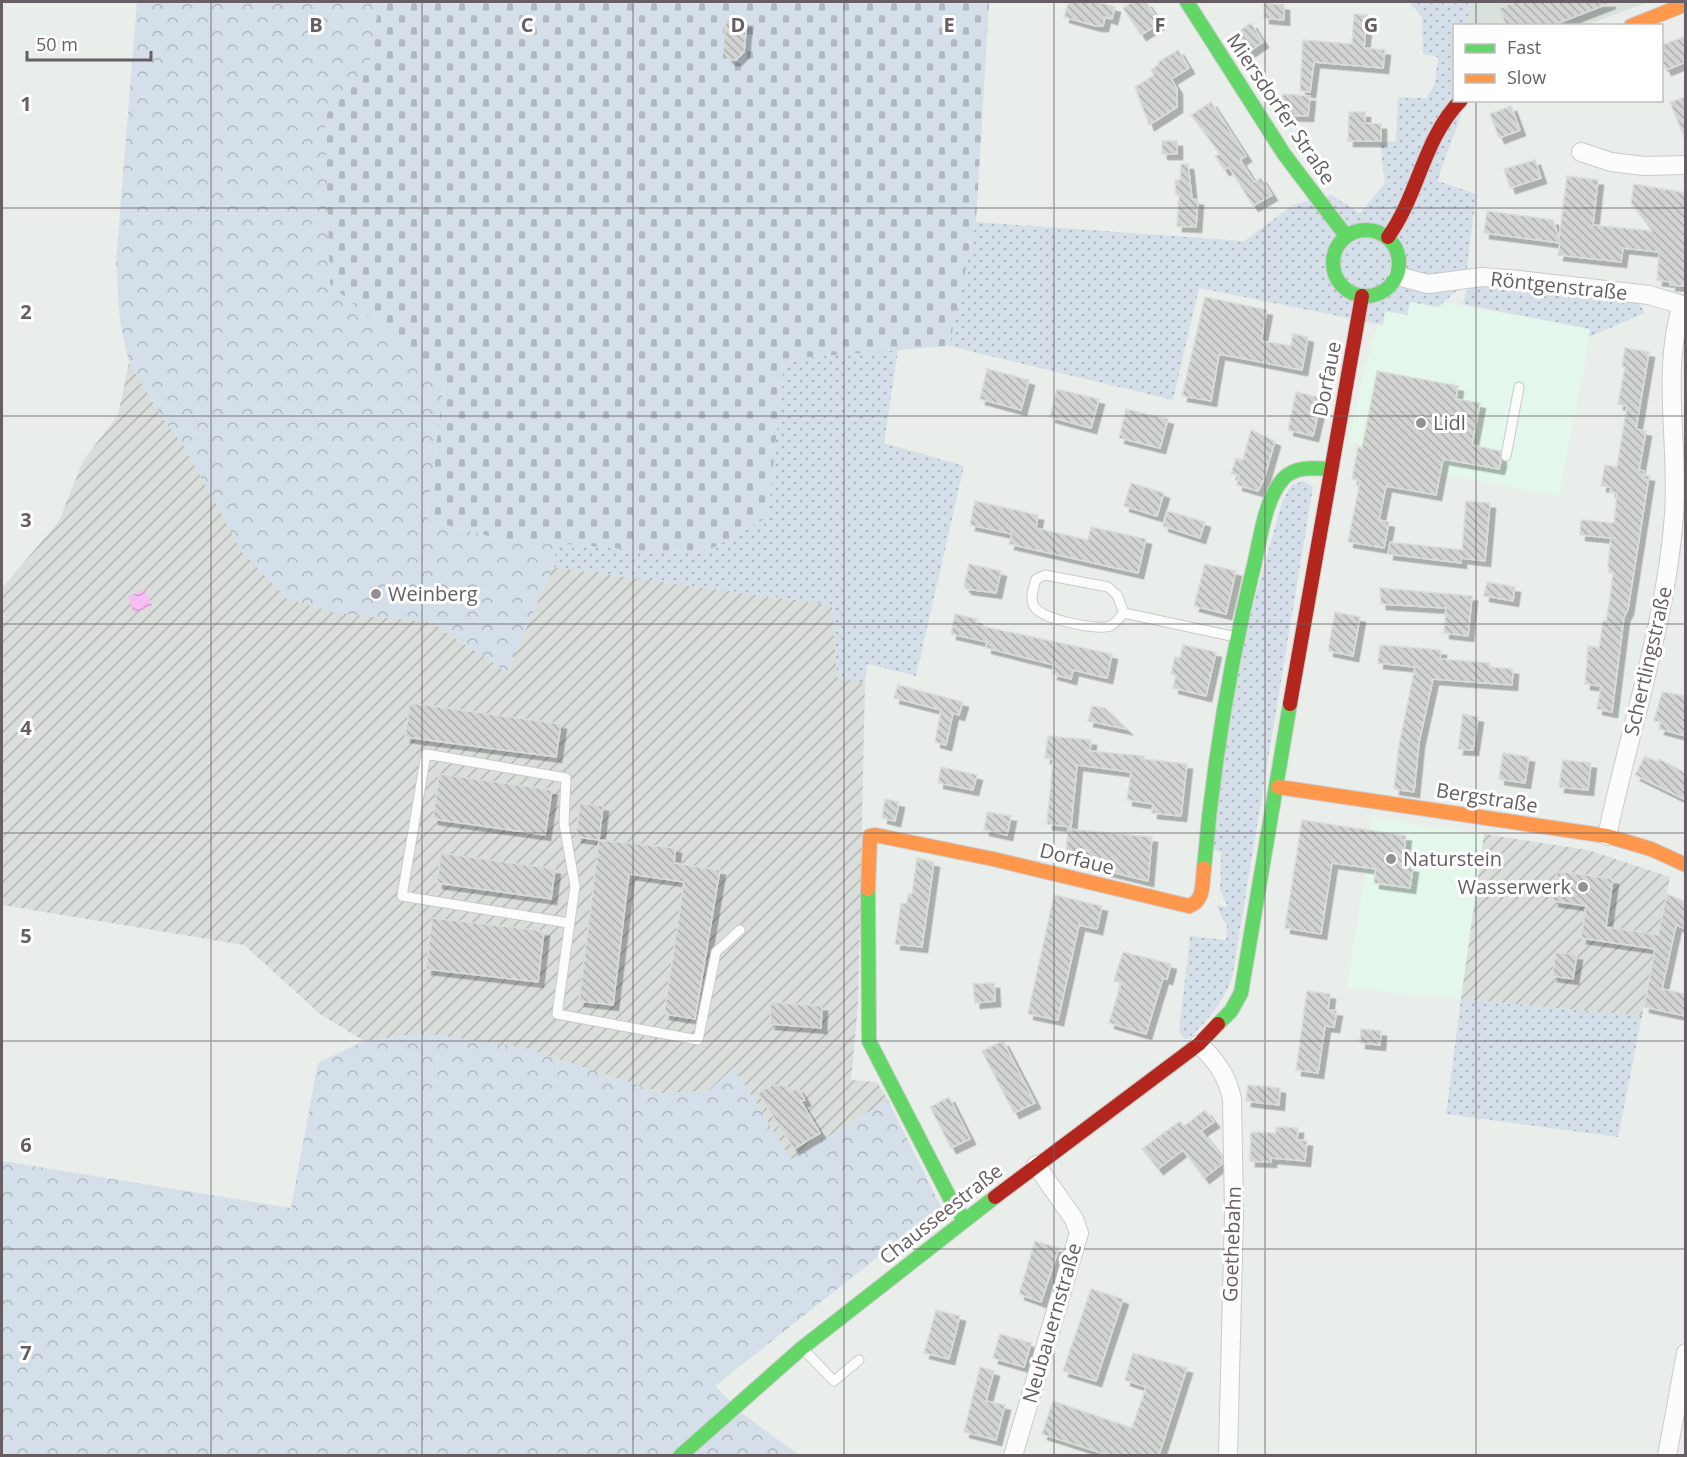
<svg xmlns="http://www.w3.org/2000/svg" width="1687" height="1457" font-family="'Open Sans',sans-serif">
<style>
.commercial{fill:#e3f7ea}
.industrial{fill:url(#industrial-furrows)}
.education{fill:#d9e1dc}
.grass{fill:url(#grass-dots)}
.forest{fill:url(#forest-crowns)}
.cemetery{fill:url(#cemetery-stones)}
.water{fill:url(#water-waves)}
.building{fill:url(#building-back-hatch);stroke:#d8deda;stroke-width:1.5;filter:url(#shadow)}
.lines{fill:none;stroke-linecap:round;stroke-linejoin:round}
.lane-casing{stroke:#cacaca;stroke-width:11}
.street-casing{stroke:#cacaca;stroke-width:20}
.fast-casing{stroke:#cccbcc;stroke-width:16}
.slow-casing{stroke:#cccbcc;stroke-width:16}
.jam-casing{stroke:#cccbcc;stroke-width:16}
.lane{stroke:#fcfcfc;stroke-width:9}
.street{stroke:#fcfcfc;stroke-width:18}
.fast{stroke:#63d668;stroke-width:14}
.slow{stroke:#ff974d;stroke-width:14}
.jam{stroke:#b3261e;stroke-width:14}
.grid{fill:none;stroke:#675e65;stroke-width:1.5;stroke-opacity:0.55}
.poi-dot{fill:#949094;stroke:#fff;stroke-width:2}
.labels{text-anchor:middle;stroke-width:6;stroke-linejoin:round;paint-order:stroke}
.street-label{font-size:20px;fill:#675e65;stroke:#fff}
.poi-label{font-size:20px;fill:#675e65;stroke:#fff;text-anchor:start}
.grid-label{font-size:20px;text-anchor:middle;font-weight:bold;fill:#675e65;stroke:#fff;stroke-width:6;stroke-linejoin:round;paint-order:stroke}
</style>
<defs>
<pattern id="industrial-furrows" width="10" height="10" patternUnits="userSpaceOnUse" patternTransform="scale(1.5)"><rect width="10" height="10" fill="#d9deda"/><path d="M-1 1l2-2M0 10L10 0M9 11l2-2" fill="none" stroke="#b4b7b4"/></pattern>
<pattern id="grass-dots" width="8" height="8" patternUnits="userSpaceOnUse" patternTransform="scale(1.5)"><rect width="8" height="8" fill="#d5dfe9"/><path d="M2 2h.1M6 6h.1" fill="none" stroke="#b1b8c0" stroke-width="1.8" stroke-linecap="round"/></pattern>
<pattern id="forest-crowns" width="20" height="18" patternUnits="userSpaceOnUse" patternTransform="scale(1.5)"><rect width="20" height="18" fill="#d5dfe9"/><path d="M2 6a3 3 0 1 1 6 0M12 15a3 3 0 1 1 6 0" fill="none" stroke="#b1b8c0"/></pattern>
<pattern id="cemetery-stones" width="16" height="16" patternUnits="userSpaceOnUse" patternTransform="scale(1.5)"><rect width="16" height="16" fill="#d5dfe9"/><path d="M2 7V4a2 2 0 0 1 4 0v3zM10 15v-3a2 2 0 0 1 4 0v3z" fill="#b1b8c0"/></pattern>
<pattern id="water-waves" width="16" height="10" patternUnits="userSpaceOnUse" patternTransform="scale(1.5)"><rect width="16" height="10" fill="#f8bef6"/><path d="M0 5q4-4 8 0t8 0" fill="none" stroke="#cd9ecb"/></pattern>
<pattern id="building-back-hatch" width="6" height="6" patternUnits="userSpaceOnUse" patternTransform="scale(1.5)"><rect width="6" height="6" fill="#d2d4d2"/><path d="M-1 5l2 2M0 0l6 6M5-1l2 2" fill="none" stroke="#aeafae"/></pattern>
<filter id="shadow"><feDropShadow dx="5.5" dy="5.5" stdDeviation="0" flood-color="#0004"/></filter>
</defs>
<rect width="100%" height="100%" fill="#e9eeeb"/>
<g class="commercial">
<path d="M1411 297 1591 329 1559 496 1356 458 1359 444 1349 442 1360 388 1378 320 1384 311Z"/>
<path d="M1373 818 1484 834 1461 999 1347 988Z"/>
</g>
<g class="industrial">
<path d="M129 363 166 423 182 443 336 613 431 622 507 672 553 567 832 605 837 677 865 684 858 1004 851 1080 877 1082 888 1100 791 1160 734 1067 709 1091 662 1093 524 1048 422 1033 364 1041 320 1014 244 945 2 905V588L59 521 83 461 118 415Z"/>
<path d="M1484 834 1588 850 1670 877 1642 1016 1461 999Z"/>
</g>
<path class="education" d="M1470 2H1648L1587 25 1468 26Z"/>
<g class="grass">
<path d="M1409 2H1470L1468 25 1454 26V100L1464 101C1459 129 1445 152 1438 181L1476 194 1467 268 1460 288 1438 307 1410 302 1407 315 1385 311 1383 325 1199 288 1173 400 949 346 976 222 1244 241 1293 205 1331 195 1360 213 1385 183 1380 143 1396 141 1398 97 1426 98 1435 84 1438 57 1423 54 1422 17Z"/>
<path d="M1485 284 1639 303 1645 313 1589 337 1590 329 1463 304 1466 293 1472 286Z"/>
<path d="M898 350 884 443 964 466 916 676 867 664 865 684 837 677 832 605 553 567 556 543 646 551 709 550 768 517 784 359Z"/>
<path d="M1304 481 1313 487 1232 978C1222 1004 1208 1020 1188 1039H1184L1179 1031 1190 936 1226 940 1227 924 1223 921 1217 906 1228 907 1220 891 1221 852 1210 849 1243 641 1282 502 1291 485Z"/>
<path d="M1461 999 1642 1016 1618 1137 1446 1114Z"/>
</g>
<g class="forest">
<path d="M137 2H379L369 68 326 117 330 284 444 382 427 520 496 538 556 543 553 567 507 672 431 622 336 613 287 599 242 552 182 443 166 423 129 363 120 322 116 262Z"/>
<path d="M422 1033 525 1048 662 1093 709 1091 734 1067 791 1159 888 1100 941 1207 940 1211 903 1237 715 1386 743 1414 799 1455 2 1456V1161L291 1208 318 1063 364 1041Z"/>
</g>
<path class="cemetery" d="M379 2H989L976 222 949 346 784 359 768 517 709 550 646 551 496 538 427 520 444 382 330 284 325 116 369 68Z"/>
<path class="water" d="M145 589 152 606 134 613 128 597Z"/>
<g class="building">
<path d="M1069 2H1097L1115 7 1112 19 1105 17 1103 26H1096L1064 17Z"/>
<path d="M1132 2H1146L1160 23 1141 35 1123 8Z"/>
<path d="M1515 2H1610V3L1551 26H1506L1499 8Z"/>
<path d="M1264 3 1284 5V20L1264 18Z"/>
<path d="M1354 14 1367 15 1364 48 1385 50 1383 68 1314 62 1310 92 1300 91 1303 40 1352 44Z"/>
<path d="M726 19 747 21 744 52 736 60H730L723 51Z"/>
<path d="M1251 23 1263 42 1244 55 1232 36Z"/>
<path d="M1686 36V62L1666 70 1664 65H1662V45Z"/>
<path d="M1178 50 1189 68 1171 79 1177 89V107L1149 125 1135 87 1154 75 1151 70 1159 64 1158 62Z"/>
<path d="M1283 94 1310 96 1308 116 1281 115Z"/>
<path d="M1686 97V138L1685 139 1670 102Z"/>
<path d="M1211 102 1246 156 1240 160 1254 182 1261 178 1272 195 1253 206 1229 167 1224 170 1215 156 1220 154 1191 115Z"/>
<path d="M1511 106 1520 130 1499 138 1490 114Z"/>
<path d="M1349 112H1365V123L1381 124V141H1348Z"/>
<rect x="1162" y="141" width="15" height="13"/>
<path d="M1535 160 1541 178 1510 188 1504 169Z"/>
<path d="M1181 164H1188L1192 199 1198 200 1196 227 1177 226 1179 195H1176L1175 180H1180Z"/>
<path d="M1567 176 1598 180 1593 225 1652 231 1631 203 1634 184 1686 193V286L1670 285 1671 282 1657 280 1659 252 1623 248 1621 262 1558 255 1560 243 1484 233 1487 211 1553 220 1559 238Z"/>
<path d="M1205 297 1267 310 1261 341 1291 346 1293 334 1308 337 1302 370 1219 354 1211 401 1182 396Z"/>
<path d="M1625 348 1649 352 1636 429 1646 431 1639 470 1644 471 1643 475 1649 476 1628 609 1624 617 1612 712 1597 709 1601 686 1585 684 1588 646 1599 648 1603 621H1606L1610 598 1613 573H1609L1608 565 1611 538 1580 535 1581 520 1614 523 1617 493 1610 492 1611 487 1601 486 1605 465 1617 467 1627 406 1618 404 1625 367H1622Z"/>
<path d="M987 369 1029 380 1021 410 980 399Z"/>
<path d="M1377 371 1458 386 1456 399 1480 403 1472 445 1500 451 1501 461 1499 469 1443 459 1436 495 1386 486 1379 520 1389 522 1384 548 1348 542 1360 481 1352 479 1358 447 1362 448Z"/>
<path d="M1057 389 1099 399 1091 428 1050 417Z"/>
<path d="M1296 392 1322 398 1313 436 1288 430Z"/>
<path d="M1126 409 1168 419 1160 448 1119 438Z"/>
<path d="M1251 430 1275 441 1264 479 1258 491 1237 485 1239 475 1231 474 1236 458 1243 460Z"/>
<path d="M1131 483 1164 493 1157 516 1124 506Z"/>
<path d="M975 501 1038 515 1036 528 1088 540 1091 527 1146 539 1138 573 1009 544 1012 534 970 525Z"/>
<path d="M1466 501 1490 503 1485 561 1461 558V563L1388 554 1390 542 1462 550Z"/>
<path d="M1167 511 1205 522 1200 538 1163 526Z"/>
<path d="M969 564 1001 571 996 593 967 589 964 586Z"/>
<path d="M1205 564 1236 571 1226 614 1194 606Z"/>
<path d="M1487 582 1515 587 1513 601 1484 596Z"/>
<path d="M1380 588 1472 596 1468 636 1444 633 1446 608 1381 604Z"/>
<path d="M1335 612 1360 617 1353 656 1328 651Z"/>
<path d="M955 614 977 619 976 625 1112 654 1107 678 1073 670 1071 679 1052 674 1054 665 986 648 987 642 951 634Z"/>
<path d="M1183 645 1216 652 1206 696 1173 688 1176 675 1171 674 1175 657 1180 658Z"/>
<path d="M1380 645 1441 650 1440 659 1490 663V667L1513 669 1512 685 1433 679 1419 742 1414 792 1394 789 1399 745 1415 667 1378 663Z"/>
<path d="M898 685 963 702 959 715 953 713 946 745 935 742 941 710 894 698Z"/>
<path d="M1662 692 1686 696V736L1659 729 1661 722 1654 721Z"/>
<path d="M410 703 561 724 556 757 405 737Z"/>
<path d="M1092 706 1105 708 1126 729 1088 721Z"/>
<path d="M1463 714 1478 717 1473 750 1458 749Z"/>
<path d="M1048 736 1091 740 1090 751 1144 756V759L1187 764 1181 816 1152 813 1153 804 1127 800 1131 772 1077 765 1071 827 1047 824 1053 759 1045 758Z"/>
<path d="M1503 753 1529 757 1525 783 1499 779Z"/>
<path d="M1645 756 1657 762 1659 759 1686 773V800L1635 775Z"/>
<path d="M1563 760 1591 763 1588 790 1559 787Z"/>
<path d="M941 767 977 775 973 790 938 783Z"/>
<path d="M439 774 552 790 545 835 433 819Z"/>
<path d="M885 799 899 802 895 821 882 818Z"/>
<path d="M580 803 603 806 599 840 576 837Z"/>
<path d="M987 812 1011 816 1007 835 984 830Z"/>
<path d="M1302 820 1406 836 1402 865 1413 867 1410 888 1374 883 1376 869 1332 863 1321 934 1285 928Z"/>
<path d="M1068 829 1152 837 1148 881 1078 864 1079 853 1066 852Z"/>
<path d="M599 840 676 848 674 863 720 870 695 1019 664 1014 684 882 629 874 613 1005 579 1001Z"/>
<path d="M441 853 555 869 551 899 437 883Z"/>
<path d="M917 858 934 862 922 947 895 944 901 903 907 904 908 894H912Z"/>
<path d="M1557 871 1613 879 1606 927 1658 935 1667 894 1686 902V929L1676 925 1662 989 1686 994V1016L1644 1007 1655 949 1581 938 1586 906 1553 901Z"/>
<path d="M1054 895 1102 906 1097 929 1079 925 1058 1020 1028 1014Z"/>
<path d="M432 918 544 931 538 982 426 969Z"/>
<path d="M1123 952 1171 964 1167 979 1163 978 1146 1034 1109 1023 1121 983 1114 981Z"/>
<path d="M1556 952 1577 955 1573 979 1552 976Z"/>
<path d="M994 983 995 1001 975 1003 973 984Z"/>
<path d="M1307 991 1330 994 1328 1010 1337 1011 1334 1027 1325 1026 1318 1073 1296 1070Z"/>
<path d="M771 1002 822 1006 821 1028 770 1024Z"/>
<path d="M1361 1029 1381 1031 1380 1045 1360 1043Z"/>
<path d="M1003 1041 1035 1103 1014 1113 982 1051Z"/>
<path d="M772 1085 786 1086 790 1092 798 1088 805 1100 801 1102 820 1133 794 1149 758 1093Z"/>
<path d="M1248 1085 1280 1088 1279 1105 1246 1101Z"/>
<path d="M949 1097 970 1139 951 1148 930 1107Z"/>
<path d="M1205 1110 1214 1122 1201 1131 1222 1157V1164L1204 1178 1183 1150 1158 1169 1142 1149 1180 1121 1184 1126Z"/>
<path d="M1276 1127 1298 1128 1297 1140 1307 1141 1305 1161 1271 1158V1162L1250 1161 1251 1132 1276 1133Z"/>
<path d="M1035 1241 1059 1248 1041 1302 1019 1294Z"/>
<path d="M1091 1289 1123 1299 1096 1381 1063 1371Z"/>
<path d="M936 1310 960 1316 949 1359 924 1353Z"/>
<path d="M1000 1334 1031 1343 1024 1367 993 1358Z"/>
<path d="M1133 1353 1187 1368 1159 1455H1108L1042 1434 1053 1401 1132 1428 1146 1387 1125 1380Z"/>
<path d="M980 1367 994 1371 986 1401 1005 1405 996 1440 964 1432Z"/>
</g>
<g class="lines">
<g class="lane-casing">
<g id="lane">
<path d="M1506 456 1519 387"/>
<path d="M1124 613C1120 617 1115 624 1110 626 1097 631 1040 619 1034 606 1029 598 1034 587 1036 579L1045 575 1108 587 1117 595 1124 613 1236 637"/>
<path d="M569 923 402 896 426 754 566 778 564 824 575 886 557 1014 698 1040 716 952 740 930"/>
<path d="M802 1348 834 1381 859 1360"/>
</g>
</g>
<g class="street-casing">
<g id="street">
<path d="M1581 152 1611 162 1644 166 1686 165"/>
<path d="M1397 276 1428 284 1482 277 1519 280 1649 295 1686 306"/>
<path d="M1607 836C1629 732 1667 619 1674 514 1679 444 1661 373 1682 305"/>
<path d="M1199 1044C1216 1061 1227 1075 1232 1099L1234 1213 1228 1456"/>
<path d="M1013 1456 1079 1233 1074 1219 1036 1165"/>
<path d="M1667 1456 1686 1353"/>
</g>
</g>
<g class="fast-casing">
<g id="fast">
<path d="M1187 2 1284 154 1346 236"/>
<circle cx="1366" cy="263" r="33"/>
<path d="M1204 868C1213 764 1230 662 1255 561 1261 535 1265 500 1283 479 1295 466 1313 468 1330 469"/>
<path d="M868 889 869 1041 955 1208 965 1219"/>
<path d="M1218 1024 1231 1011 1241 993 1290 704"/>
<path d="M680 1456 802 1348 995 1197"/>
</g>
</g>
<g class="slow-casing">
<g id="slow">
<path d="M1631 26 1686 4"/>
<path d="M1278 787 1607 836 1651 849 1686 865"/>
<path d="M868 889 870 836 875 835 993 859 1189 906C1205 901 1202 882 1204 868"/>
</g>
</g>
<g class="jam-casing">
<g id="jam">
<path d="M1388 237C1419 194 1423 139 1461 100"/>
<path d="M1290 704 1362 296"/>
<path d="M995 1197 1199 1044 1218 1024"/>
</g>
</g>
<use href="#lane" class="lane"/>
<use href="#street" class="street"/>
<use href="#fast" class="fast"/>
<use href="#slow" class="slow"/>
<use href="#jam" class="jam"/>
</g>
<path class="grid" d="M211 2V1456M422 2V1456M633 2V1456M844 2V1456M1054 2V1456M1265 2V1456M1476 2V26M1476 100V1456M2 208H1686M2 416H1686M2 624H1686M2 833H1686M2 1041H1686M2 1249H1686"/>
<g class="poi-dot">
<circle cx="1421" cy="423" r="6"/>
<circle cx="376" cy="594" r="6"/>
<circle cx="1391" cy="859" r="6"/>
<circle cx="1583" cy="887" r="6"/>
</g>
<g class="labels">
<g class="street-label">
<text transform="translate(1281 109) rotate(56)" y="7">Miersdorfer Straße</text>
<text transform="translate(1559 286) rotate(6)" y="7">Röntgenstraße</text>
<text transform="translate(1327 379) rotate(-79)" y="7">Dorfaue</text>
<text transform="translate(1648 661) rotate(-77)" y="7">Schertlingstraße</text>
<text transform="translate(1487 798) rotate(9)" y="7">Bergstraße</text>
<text transform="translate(1077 859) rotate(14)" y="7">Dorfaue</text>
<text transform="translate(941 1214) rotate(-38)" y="7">Chausseestraße</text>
<text transform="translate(1232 1244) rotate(-88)" y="7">Goethebahn</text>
<text transform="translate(1052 1323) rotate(-74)" y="7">Neubauernstraße</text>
</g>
<g class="poi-label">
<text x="1433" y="430">Lidl</text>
<text x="388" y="601">Weinberg</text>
<text x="1403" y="866">Naturstein</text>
<text x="1571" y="894" text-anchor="end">Wasserwerk</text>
</g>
</g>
<g class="grid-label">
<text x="316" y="32">B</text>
<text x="527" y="32">C</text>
<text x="738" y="32">D</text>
<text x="949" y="32">E</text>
<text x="1160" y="32">F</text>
<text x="1371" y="32">G</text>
<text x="26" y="111">1</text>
<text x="26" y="319">2</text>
<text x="26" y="527">3</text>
<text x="26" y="735">4</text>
<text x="26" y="943">5</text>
<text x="26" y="1152">6</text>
<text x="26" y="1360">7</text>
</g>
<rect width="1687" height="1457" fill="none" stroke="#675e65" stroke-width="6"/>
<rect x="1453" y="24" width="210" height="78" fill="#ffffff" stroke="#c2bfc1" stroke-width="1.5"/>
<rect x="1465" y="44" width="30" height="9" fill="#63d668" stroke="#c2bfc1" stroke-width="1.5"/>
<text x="1507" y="54" font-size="18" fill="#675e65">Fast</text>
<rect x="1465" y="74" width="30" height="9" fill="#ff974d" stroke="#c2bfc1" stroke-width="1.5"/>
<text x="1507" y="84" font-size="18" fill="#675e65">Slow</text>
<path d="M27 51v9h124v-9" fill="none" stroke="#675e65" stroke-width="3"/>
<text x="36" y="51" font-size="18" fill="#675e65" stroke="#ffffff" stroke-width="4.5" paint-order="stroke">50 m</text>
</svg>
